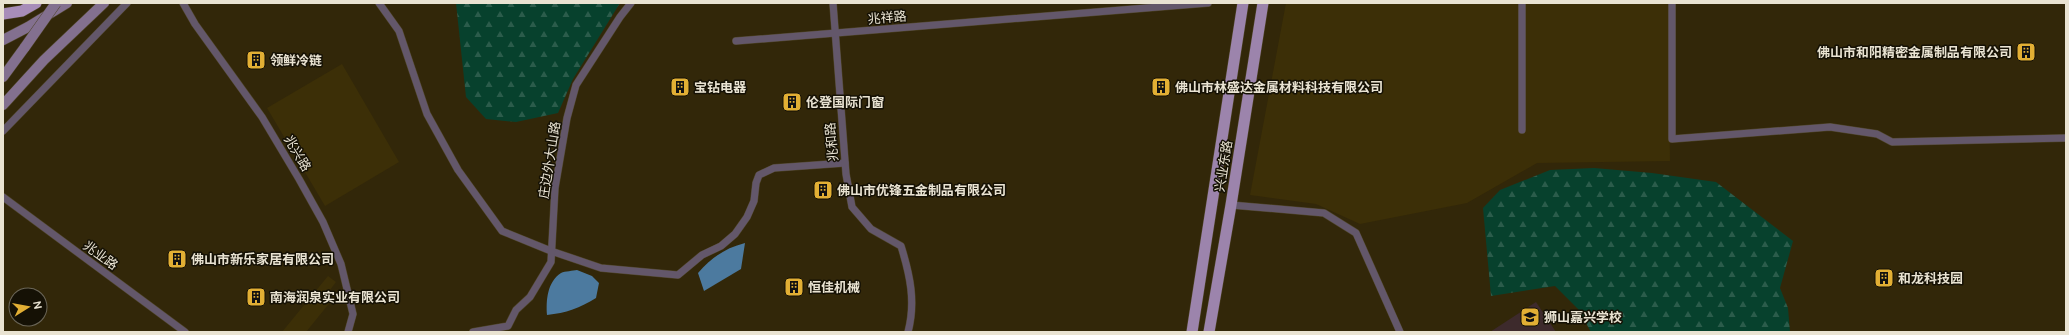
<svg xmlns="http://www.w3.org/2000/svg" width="2069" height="335" font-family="Ubuntu,'Noto Sans SC',sans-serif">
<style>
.built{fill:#3c2f07}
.education{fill:#3d2a2c}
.forest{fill:url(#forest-firs)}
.water{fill:#4c7a9f}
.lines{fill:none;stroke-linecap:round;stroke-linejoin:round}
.minor-casing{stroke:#4f4529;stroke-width:8}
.secondary-casing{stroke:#4f4529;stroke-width:11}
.primary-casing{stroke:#4f4529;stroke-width:12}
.trunk-casing{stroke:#4f4529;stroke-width:12}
.minor{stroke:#63576a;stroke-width:7}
.secondary{stroke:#83708f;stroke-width:10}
.primary{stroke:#9c84ac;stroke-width:11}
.trunk{stroke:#a88db9;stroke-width:11}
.secondary-bridge-casing{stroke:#4f4529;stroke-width:11;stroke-linecap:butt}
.secondary-bridge{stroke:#83708f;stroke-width:10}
.labels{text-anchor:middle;stroke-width:3;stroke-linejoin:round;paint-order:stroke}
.street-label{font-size:13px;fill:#e9e3d2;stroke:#151105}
.poi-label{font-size:13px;font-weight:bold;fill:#e9e3d2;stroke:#151105;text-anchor:start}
</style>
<defs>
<pattern id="forest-firs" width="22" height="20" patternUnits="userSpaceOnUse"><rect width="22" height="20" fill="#07412d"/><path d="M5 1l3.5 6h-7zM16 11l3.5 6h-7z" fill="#2b5c4b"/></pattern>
</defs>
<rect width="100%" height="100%" fill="#322709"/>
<g class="built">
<path d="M1286 3H1668L1670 161 1537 163 1467 203 1360 224 1316 204 1250 195Z"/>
<path d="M342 64 399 162 325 206 267 108Z"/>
<path d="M328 276 336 282 330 290 336 295 306 332H282Z"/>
</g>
<path class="education" d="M1536 302 1556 332H1490Z"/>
<g class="forest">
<path d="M456 3H620L573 79 558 113 516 122 486 119 466 97Z"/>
<path d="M1594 168 1652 173 1716 182 1793 241 1780 288 1788 308 1790 332H1591L1578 309 1555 286 1491 296 1483 208 1500 190 1550 170Z"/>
</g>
<g class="water">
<path d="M745 243 741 269 704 291 698 273C711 258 725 248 745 243Z"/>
<path d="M577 270 592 276 599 283 596 298C580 308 566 313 547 315 546 301 547 282 561 273 565 271 573 271 577 270Z"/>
</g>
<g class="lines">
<g class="minor-casing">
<g id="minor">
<path d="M183 3 195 24 262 117 299 179 323 222 341 264 353 314 348 332"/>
<path d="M379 3 399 31 427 114 458 170 502 231 551 251 601 268 678 275 702 255 721 246 735 234 747 217 754 201 756 183 759 175 774 168 845 163"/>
<path d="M833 3 846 174 852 207 871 229 901 246C910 275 916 302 908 332"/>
<path d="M1672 3V139L1830 127 1877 134 1892 142 2066 138"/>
<path d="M736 41 1208 3"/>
<path d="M1522 130V3"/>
<path d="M3 131 127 3"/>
<path d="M3 197 185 332"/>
<path d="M1231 205 1324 213 1356 233 1400 332"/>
<path d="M473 332 508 326 516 310 530 297 551 262 555 188 567 118 576 85 620 17 631 3"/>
</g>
</g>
<g class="secondary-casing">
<g id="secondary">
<path d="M3 40 28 27 67 3"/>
<path d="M3 77 25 47"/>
<path d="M3 105 44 60 104 3"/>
</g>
</g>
<g class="primary-casing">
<g id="primary">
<path d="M1192 332 1243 3"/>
<path d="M1209 332 1231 205 1263 3"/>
</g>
</g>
<g class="trunk-casing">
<path id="trunk" d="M3 14 22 11 36 3"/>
</g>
<use href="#minor" class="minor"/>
<use href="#secondary" class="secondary"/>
<use href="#primary" class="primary"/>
<use href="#trunk" class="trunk"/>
<g class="secondary-bridge-casing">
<path id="secondary-bridge" d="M25 47 56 3"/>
</g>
<use href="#secondary-bridge" class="secondary-bridge"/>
</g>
<defs>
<g id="building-square" transform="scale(1)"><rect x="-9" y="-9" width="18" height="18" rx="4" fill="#e2af34" stroke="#151105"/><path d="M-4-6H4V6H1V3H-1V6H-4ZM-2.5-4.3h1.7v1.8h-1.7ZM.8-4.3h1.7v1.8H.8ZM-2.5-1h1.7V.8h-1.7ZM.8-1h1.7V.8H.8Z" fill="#111"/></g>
<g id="school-square" transform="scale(1)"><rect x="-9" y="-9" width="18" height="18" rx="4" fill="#e2af34" stroke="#151105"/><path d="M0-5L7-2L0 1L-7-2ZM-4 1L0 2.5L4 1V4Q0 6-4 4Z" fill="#111"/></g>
</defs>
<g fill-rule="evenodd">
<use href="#building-square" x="2026" y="52"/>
<use href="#building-square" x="256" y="60"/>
<use href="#building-square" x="680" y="87"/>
<use href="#building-square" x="1161" y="87"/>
<use href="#building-square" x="792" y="102"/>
<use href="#building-square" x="823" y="190"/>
<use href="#building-square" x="177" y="259"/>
<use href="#building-square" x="1884" y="278"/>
<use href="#building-square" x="794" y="287"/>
<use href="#building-square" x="256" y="297"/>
<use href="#school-square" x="1530" y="317"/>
</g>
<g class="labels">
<g class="street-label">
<text transform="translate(887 17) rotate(-5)" y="5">兆祥路</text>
<text transform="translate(831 142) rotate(-95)" y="5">兆和路</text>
<text transform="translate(298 153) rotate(59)" y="5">兆兴路</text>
<text transform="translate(549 160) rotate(-81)" y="5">庄边外大山路</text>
<text transform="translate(1223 166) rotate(-81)" y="5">兴业东路</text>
<text transform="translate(101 255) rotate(36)" y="5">兆业路</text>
</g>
<g class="poi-label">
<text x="2012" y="57" text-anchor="end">佛山市和阳精密金属制品有限公司</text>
<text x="270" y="65">领鲜冷链</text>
<text x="694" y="92">宝钻电器</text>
<text x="1175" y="92">佛山市林盛达金属材料科技有限公司</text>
<text x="806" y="107">伦登国际门窗</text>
<text x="837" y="195">佛山市优锋五金制品有限公司</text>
<text x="191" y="264">佛山市新乐家居有限公司</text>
<text x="1898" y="283">和龙科技园</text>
<text x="808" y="292">恒佳机械</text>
<text x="270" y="302">南海润泉实业有限公司</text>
<text x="1544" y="322">狮山嘉兴学校</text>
</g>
</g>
<rect width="2069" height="335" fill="none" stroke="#e9e3d2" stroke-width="8"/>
<g transform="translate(28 307) rotate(79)"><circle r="19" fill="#151105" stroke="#6a6557"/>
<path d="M0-3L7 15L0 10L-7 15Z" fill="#e2af34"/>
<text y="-6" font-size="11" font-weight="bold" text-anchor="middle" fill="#e9e3d2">N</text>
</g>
</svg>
